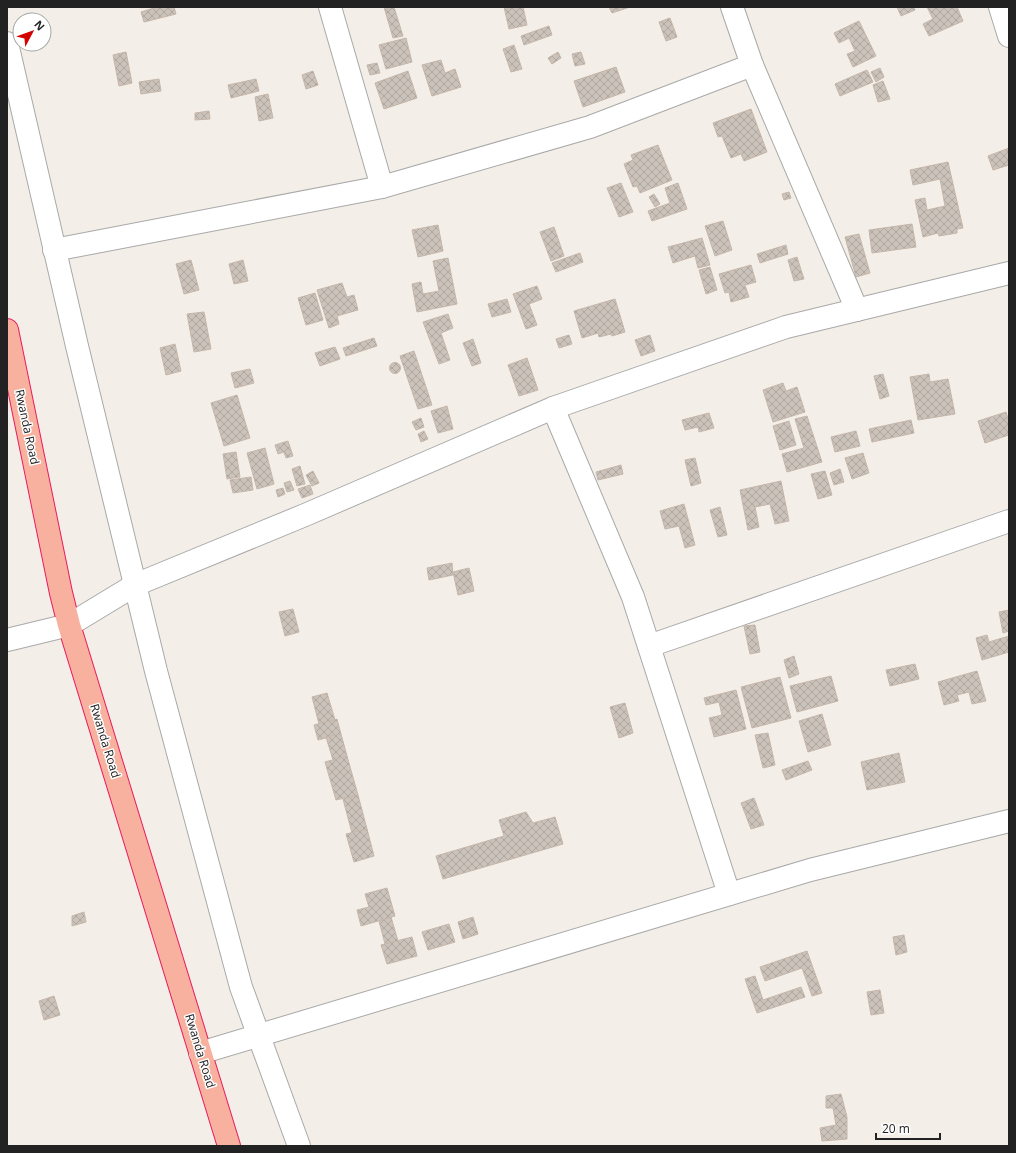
<svg xmlns="http://www.w3.org/2000/svg" width="1016" height="1153" font-family="'Open Sans',sans-serif">
<style>
.building{fill:url(#building-cross-hatch);stroke:#c6b6a9}
.lines{fill:none;stroke-linecap:round;stroke-linejoin:round}
.minor-casing{stroke:#a9a9a9;stroke-width:24}
.trunk-casing{stroke:#ea1b5e;stroke-width:24}
.minor{stroke:#fff;stroke-width:22}
.trunk{stroke:#f7b19e;stroke-width:22}
.labels{text-anchor:middle;stroke-width:3;stroke-linejoin:round;paint-order:stroke}
.street-label{font-size:12px;fill:#222;stroke:#fff}
</style>
<defs>
<pattern id="building-cross-hatch" width="8" height="8" patternUnits="userSpaceOnUse"><rect width="8" height="8" fill="#cbc2ba"/><path d="M0 0l8 8M0 8l8-8" fill="none" stroke="#aea6a0"/></pattern>
</defs>
<rect width="100%" height="100%" fill="#f3efe8"/>
<g class="building">
<path d="M157 7H174L176 14 144 22 141 12Z"/>
<path d="M384 7H394L403 36 393 38Z"/>
<path d="M504 7H523L527 25 509 29Z"/>
<path d="M609 7H630L612 13Z"/>
<path d="M897 7H914L915 10 901 16Z"/>
<path d="M927 7H957L963 21 929 36 923 24 933 19Z"/>
<path d="M670 18 677 37 666 41 659 22Z"/>
<path d="M859 21 876 56 853 67 847 54 855 51 849 38 839 43 834 33Z"/>
<path d="M549 26 552 35 524 45 521 36Z"/>
<path d="M406 38 412 62 386 69 379 45Z"/>
<path d="M514 45 522 69 511 72 503 49Z"/>
<path d="M126 52 132 83 119 86 113 55Z"/>
<path d="M558 52 561 58 552 64 548 58Z"/>
<path d="M581 52 585 64 575 66 572 54Z"/>
<path d="M441 60 445 73 455 69 461 87 432 96 422 65Z"/>
<path d="M377 63 380 73 370 75 367 65Z"/>
<path d="M616 67 625 92 583 107 574 81Z"/>
<path d="M880 68 884 77 876 82 871 72Z"/>
<path d="M867 70 873 82 840 96 835 84Z"/>
<path d="M313 71 318 85 306 89 302 75Z"/>
<path d="M408 71 417 98 384 109 375 83Z"/>
<path d="M159 79 161 91 141 94 139 82Z"/>
<path d="M256 79 259 91 231 98 228 85Z"/>
<path d="M883 81 890 99 878 102 873 85Z"/>
<path d="M268 94 273 118 259 121 255 97Z"/>
<path d="M751 109 767 152 744 161 741 154 731 158 722 136 718 137 713 123Z"/>
<path d="M209 111 210 119 195 120V113Z"/>
<path d="M658 145 672 180 640 193 637 186 633 187 624 164 633 160 631 155Z"/>
<path d="M1009 148V165L993 170 988 156Z"/>
<path d="M948 162 963 228 957 229V233L939 236 938 233 923 237 915 200 925 198 927 210 945 206 940 179 913 185 910 170Z"/>
<path d="M621 183 633 212 619 217 607 188Z"/>
<path d="M678 183 687 209 652 221 648 211 670 203 665 188Z"/>
<path d="M789 192 791 198 784 200 782 194Z"/>
<path d="M654 194 660 204 655 207 649 197Z"/>
<path d="M723 221 732 250 715 256 705 226Z"/>
<path d="M912 224 916 247 872 253 869 230Z"/>
<path d="M438 225 443 251 418 257 412 230Z"/>
<path d="M554 227 564 256 551 261 540 232Z"/>
<path d="M859 234 870 273 856 277 845 237Z"/>
<path d="M702 238 710 265 698 268 695 256 673 263 668 247Z"/>
<path d="M786 245 788 254 760 263 757 254Z"/>
<path d="M580 253 583 262 556 272 552 263Z"/>
<path d="M797 257 804 279 794 281 788 260Z"/>
<path d="M448 258 457 304 417 312 412 284 421 282 423 294 439 291 433 261Z"/>
<path d="M191 260 199 290 184 294 176 264Z"/>
<path d="M243 260 248 281 234 284 229 264Z"/>
<path d="M751 265 756 282 745 285 749 297 731 302 729 292 725 293 719 274Z"/>
<path d="M710 267 717 290 706 294 699 270Z"/>
<path d="M342 283 347 297 354 295 358 310 337 316 339 324 329 328 317 290Z"/>
<path d="M537 286 542 299 529 304 537 325 526 329 513 294Z"/>
<path d="M315 293 323 320 306 325 298 298Z"/>
<path d="M507 299 511 312 492 317 488 304Z"/>
<path d="M615 299 625 332 612 336 611 334 599 337 598 333 582 338 574 311Z"/>
<path d="M204 312 211 349 194 352 187 314Z"/>
<path d="M448 314 453 328 441 333 450 360 439 364 423 322Z"/>
<path d="M569 335 572 344 559 348 556 339Z"/>
<path d="M650 335 655 351 641 356 635 340Z"/>
<path d="M374 338 377 346 346 356 343 348Z"/>
<path d="M473 339 481 363 472 366 463 343Z"/>
<path d="M175 344 181 371 166 375 160 348Z"/>
<path d="M335 347 340 359 320 366 315 353Z"/>
<path d="M414 351 432 405 418 409 400 356Z"/>
<path d="M527 358 538 390 519 396 508 365Z"/>
<circle cx="395" cy="368" r="5.5"/>
<path d="M250 369 254 383 235 388 231 373Z"/>
<path d="M883 374 889 396 880 399 874 376Z"/>
<path d="M929 374 930 382 948 379 955 414 918 420 910 377Z"/>
<path d="M783 383 786 391 797 387 805 412 773 422 763 390Z"/>
<path d="M237 395 250 438 224 446 211 403Z"/>
<path d="M447 406 453 429 438 433 431 411Z"/>
<path d="M1006 412 1009 422V435L985 443 978 421Z"/>
<path d="M709 413 714 428 699 432 698 427 685 430 682 420Z"/>
<path d="M807 416 822 462 787 472 782 454 804 448 795 419Z"/>
<path d="M421 418 424 427 416 430 412 422Z"/>
<path d="M911 420 914 433 872 442 869 429Z"/>
<path d="M789 421 796 445 780 450 773 426Z"/>
<path d="M424 431 428 439 421 442 418 434Z"/>
<path d="M856 431 860 446 835 452 831 437Z"/>
<path d="M288 441 293 456 286 458 284 452 278 454 275 445Z"/>
<path d="M265 448 274 484 257 489 247 453Z"/>
<path d="M236 452 240 477 227 479 223 454Z"/>
<path d="M863 453 869 473 852 479 845 458Z"/>
<path d="M695 458 701 483 691 486 685 460Z"/>
<path d="M621 465 623 474 598 480 596 472Z"/>
<path d="M300 466 305 484 297 486 292 469Z"/>
<path d="M840 469 844 482 834 485 830 473Z"/>
<path d="M313 471 319 483 312 486 306 475Z"/>
<path d="M825 471 832 495 818 499 811 474Z"/>
<path d="M251 477 253 490 233 493 230 480Z"/>
<path d="M290 481 294 490 287 492 284 483Z"/>
<path d="M781 481 789 521 775 524 770 504 755 507 759 527 748 530 740 490Z"/>
<path d="M310 485 313 494 302 498 298 489Z"/>
<path d="M283 488 285 494 278 497 276 490Z"/>
<path d="M684 504 695 545 685 548 679 526 665 529 660 511Z"/>
<path d="M720 507 727 535 718 537 710 510Z"/>
<path d="M452 563 453 575 429 580 427 568Z"/>
<path d="M469 568 474 591 458 595 453 572Z"/>
<path d="M293 609 299 632 285 636 279 612Z"/>
<path d="M1009 610V631L1003 633 999 612Z"/>
<path d="M755 625 760 652 750 654 744 626Z"/>
<path d="M987 635 989 642 1009 636V652L982 660 976 638Z"/>
<path d="M794 656 799 674 789 678 784 660Z"/>
<path d="M915 664 919 679 890 686 886 670Z"/>
<path d="M977 671 986 701 972 704 969 692 957 695 959 701 944 705 938 682Z"/>
<path d="M831 676 838 701 797 712 790 686Z"/>
<path d="M780 677 791 718 752 728 741 687Z"/>
<path d="M736 690 746 729 714 737 709 718 722 715 719 702 706 705 704 698Z"/>
<path d="M327 693 335 720 319 724 312 697Z"/>
<path d="M625 703 633 733 619 738 610 707Z"/>
<path d="M822 714 831 745 808 752 799 721Z"/>
<path d="M337 719 341 734 318 740 314 725Z"/>
<path d="M768 733 775 765 763 768 755 735Z"/>
<path d="M341 734 347 756 333 760 326 737Z"/>
<path d="M899 753 905 782 867 790 861 762Z"/>
<path d="M347 756 358 795 336 800 325 762Z"/>
<path d="M808 761 812 770 786 780 782 770Z"/>
<path d="M358 795 367 829 352 833 343 799Z"/>
<path d="M754 798 764 825 751 829 741 803Z"/>
<path d="M526 812 533 823 555 817 563 844 443 879 436 856 504 836 499 820Z"/>
<path d="M367 829 374 856 354 862 346 834Z"/>
<path d="M387 888 395 916 361 926 357 910 369 907 365 894Z"/>
<path d="M84 912 86 922 72 926V916Z"/>
<path d="M391 917 398 941 385 944 379 921Z"/>
<path d="M473 917 478 934 463 939 458 922Z"/>
<path d="M449 924 455 942 428 950 422 932Z"/>
<path d="M904 935 907 952 896 955 893 937Z"/>
<path d="M412 937 417 956 387 964 381 945Z"/>
<path d="M807 951 822 993 812 996 802 968 765 981 760 967Z"/>
<path d="M755 976 763 1000 801 987 805 997 757 1013 745 979Z"/>
<path d="M880 990 884 1013 871 1015 867 992Z"/>
<path d="M54 996 60 1015 44 1020 39 1001Z"/>
<path d="M841 1094 847 1117V1139L822 1141 820 1128 836 1125 833 1108H826V1096Z"/>
</g>
<g class="lines">
<g class="minor-casing">
<g id="minor">
<path d="M330 7 382 187"/>
<path d="M732 7 752 65 857 310"/>
<path d="M1000 7 1009 36"/>
<path d="M7 43 77 346 156 671 241 987 299 1146"/>
<path d="M54 250 382 187 590 127 752 65"/>
<path d="M553 408 633 597 729 894"/>
<path d="M7 640 69 625 135 585 305 515 553 408 786 327 1009 273"/>
<path d="M649 646 1009 521"/>
<path d="M200 1053 810 870 1009 821"/>
</g>
</g>
<g class="trunk-casing">
<path id="trunk" d="M7 330 61 593 69 625 229 1146"/>
</g>
<use href="#minor" class="minor"/>
<use href="#trunk" class="trunk"/>
</g>
<g class="labels">
<g class="street-label">
<text transform="translate(27 427) rotate(78)" y="4">Rwanda Road</text>
<text transform="translate(105 741) rotate(73)" y="4">Rwanda Road</text>
<text transform="translate(200 1051) rotate(73)" y="4">Rwanda Road</text>
</g>
</g>
<rect width="1016" height="1153" fill="none" stroke="#222222" stroke-width="16"/>
<g transform="translate(32 32) rotate(49)"><circle r="19" fill="#ffffff" stroke="#a7a7a7"/>
<path d="M0-3L7 15L0 10L-7 15Z" fill="#d30400"/>
<text y="-6" font-size="11" font-weight="bold" text-anchor="middle" fill="#222222">N</text>
</g>
<path d="M876 1133v6h64v-6" fill="none" stroke="#222222" stroke-width="2"/>
<text x="882" y="1133" font-size="12" fill="#222222" stroke="#ffffff" stroke-width="3" paint-order="stroke">20 m</text>
</svg>
